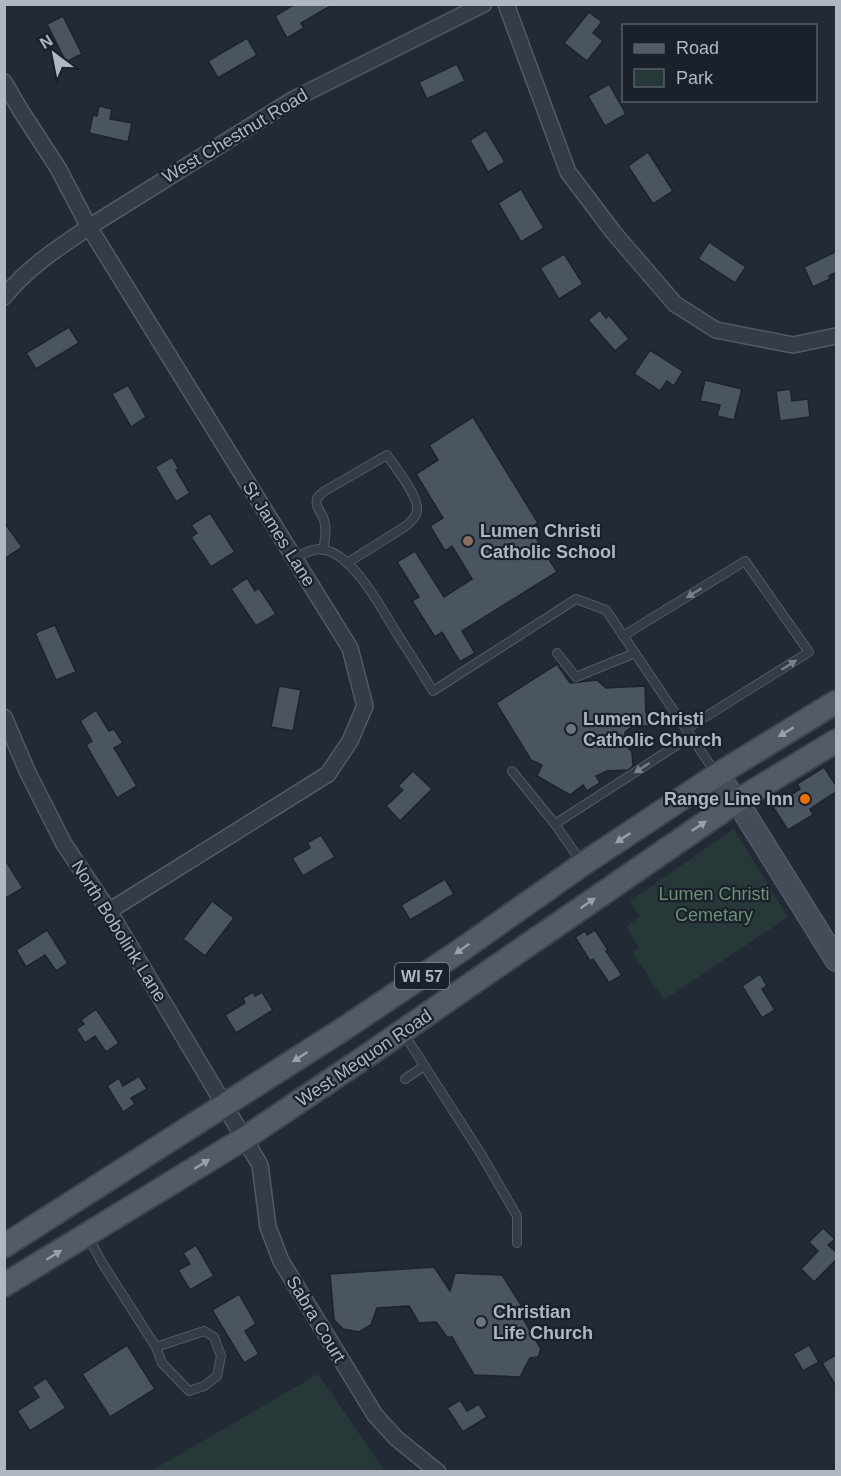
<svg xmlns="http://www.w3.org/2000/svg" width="841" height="1476" font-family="Helvetica,sans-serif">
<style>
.green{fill:#273839}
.building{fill:#4b5461;stroke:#1d232d;stroke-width:1.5}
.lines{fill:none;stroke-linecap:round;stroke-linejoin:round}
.lane-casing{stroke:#535a64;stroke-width:10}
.street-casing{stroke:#535a64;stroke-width:18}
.secondary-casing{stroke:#535a64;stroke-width:24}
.primary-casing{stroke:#3f4550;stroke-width:26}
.lane{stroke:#363c46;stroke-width:8}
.street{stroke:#363c46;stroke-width:15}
.secondary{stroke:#444c59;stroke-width:21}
.primary{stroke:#545b66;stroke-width:22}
.oneway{fill:#79808b}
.oneway2{fill:#99a0ac}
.education-dot{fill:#8d6e63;stroke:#1b212b;stroke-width:2}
.worship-dot{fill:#6b7280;stroke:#1b212b;stroke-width:2}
.food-dot{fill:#e8710a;stroke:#1b212b;stroke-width:2}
.labels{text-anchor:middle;stroke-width:4.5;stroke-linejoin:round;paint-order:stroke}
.shield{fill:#1b212b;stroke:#838a95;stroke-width:1.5}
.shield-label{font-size:16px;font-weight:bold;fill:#b0b7c3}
.street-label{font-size:18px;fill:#b0b7c3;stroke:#1b212b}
.poi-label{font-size:18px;font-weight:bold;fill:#b0b7c3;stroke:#1b212b;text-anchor:start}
.park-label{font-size:18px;fill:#6a9174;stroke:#1b212b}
</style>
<rect width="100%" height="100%" fill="#222a36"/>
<g class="green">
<path d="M734 829 788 917 664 1000 633 953 639 948 626 927 640 916 630 901Z"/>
<path d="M318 1374 385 1471H151Z"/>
</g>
<g class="building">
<path d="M295 4H334L301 23 304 28 287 38 275 16Z"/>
<path d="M589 12 602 22 593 33 603 41 587 61 564 43Z"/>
<path d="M63 16 82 54 66 62 47 24Z"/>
<path d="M247 38 257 55 218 78 208 61Z"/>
<path d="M457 64 465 81 427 99 419 82Z"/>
<path d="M609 84 626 114 605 126 588 96Z"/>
<path d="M99 106 112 109 110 119 132 123 128 142 89 133 93 115 97 116Z"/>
<path d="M486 130 505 162 488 172 470 140Z"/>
<path d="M648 152 673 191 653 204 628 166Z"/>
<path d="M521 189 544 228 521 242 498 203Z"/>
<path d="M709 242 746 267 735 283 698 259Z"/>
<path d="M837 251V272L829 276 830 279 813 287 804 267Z"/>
<path d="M564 254 583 284 559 299 540 268Z"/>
<path d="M600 310 606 318 609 315 629 339 615 351 588 320Z"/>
<path d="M69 327 79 343 36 369 26 353Z"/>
<path d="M650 350 683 371 674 386 667 381 660 391 634 374Z"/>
<path d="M705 380 742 389 734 420 717 416 720 405 700 401Z"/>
<path d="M128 385 146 417 131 427 112 394Z"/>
<path d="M790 389 792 401 808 399 810 417 780 421 776 391Z"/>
<path d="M473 417 538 523 530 528 557 572 462 631 475 653 460 662 442 632 435 637 412 601 419 597 397 562 415 551 444 597 472 579 452 546 445 551 430 526 443 518 416 474 438 460 429 445Z"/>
<path d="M172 457 179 469 176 470 190 493 176 502 155 467Z"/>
<path d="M210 513 235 552 211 567 191 537 197 533 191 525Z"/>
<path d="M4 522 22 547 4 559Z"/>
<path d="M247 578 255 591 259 588 276 614 256 626 231 589Z"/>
<path d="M55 625 76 672 56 680 35 633Z"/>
<path d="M557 664 570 683 597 680 606 688 645 686 646 713H652L653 726H633L625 732 626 745 632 752 633 766 628 770 607 771 596 776 600 783 587 791 583 785 570 795 537 776 542 765 531 760 496 703Z"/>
<path d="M279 686 301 690 293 731 271 727Z"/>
<path d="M96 710 109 731 114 729 123 743 114 748 137 786 117 798 86 745 92 741 80 721Z"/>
<path d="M824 767 837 787V791L810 809 813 815 788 830 773 807 800 789 797 784Z"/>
<path d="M413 771 432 789 400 821 386 806 403 790 398 786Z"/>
<path d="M321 835 335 857 303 876 292 858 310 848 307 843Z"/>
<path d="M4 858 23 888 4 899Z"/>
<path d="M445 879 454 894 410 920 401 905Z"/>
<path d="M212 901 234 918 205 956 183 939Z"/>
<path d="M47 930 68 963 56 971 45 955 26 967 16 950Z"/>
<path d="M595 930 608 950 606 951 622 975 609 983 593 959 590 961 575 937 585 931 587 935Z"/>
<path d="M760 974 767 986 762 989 775 1010 762 1018 742 986Z"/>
<path d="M253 992 255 996 262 992 273 1010 236 1033 225 1015 245 1003 243 998Z"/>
<path d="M96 1009 119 1043 106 1052 95 1036 85 1043 76 1029 84 1024 81 1020Z"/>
<path d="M139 1076 147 1089 131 1098 135 1104 123 1112 107 1086 119 1078 123 1086Z"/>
<path d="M823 1228 835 1239 828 1245 837 1253V1259L814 1282 801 1269 818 1251 809 1242Z"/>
<path d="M196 1245 214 1276 190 1290 178 1270 190 1264 183 1253Z"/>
<path d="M434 1267 450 1291 455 1273 502 1275 523 1308 521 1315 541 1349 538 1357 530 1358 520 1377 474 1375 452 1337H447L436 1322 419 1323 409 1306 377 1308 371 1325 359 1332 343 1329 334 1320 330 1274Z"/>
<path d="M239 1294 256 1324 245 1331 259 1354 244 1363 212 1310Z"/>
<path d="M127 1345 155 1389 110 1417 82 1374Z"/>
<path d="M809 1345 819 1362 803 1371 793 1354Z"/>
<path d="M837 1354V1388L822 1363Z"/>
<path d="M46 1378 66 1408 30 1431 17 1411 39 1397 32 1387Z"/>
<path d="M460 1400 467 1411 479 1404 487 1417 463 1432 447 1408Z"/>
</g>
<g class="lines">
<g class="lane-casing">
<g id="lane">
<path d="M323 550C325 540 327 530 324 520 321 510 315 509 317 498L323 492 387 455C395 467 419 496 417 510 417 517 411 521 406 526L347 563"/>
<path d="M294 557C301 555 312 549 320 549 352 551 381 608 396 632 408 651 421 671 433 691L576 599 606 610 715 772"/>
<path d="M623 636 745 561 809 652 686 729"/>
<path d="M557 653 576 677 635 653"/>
<path d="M512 771 555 824 582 863"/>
<path d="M555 824 691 736"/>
<path d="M404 1034 481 1154 517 1216V1243"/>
<path d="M405 1079 424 1066"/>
<path d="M88 1236 101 1261 156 1347 162 1363 189 1391 204 1386 217 1376 221 1356 214 1337 204 1331 156 1347"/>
</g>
</g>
<g class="street-casing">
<g id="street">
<path d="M506 4 568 172 614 233 675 304 716 330 793 345 836 336"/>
<path d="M4 82 21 111 58 168 89 227 350 648 365 706 350 741 328 774 109 911"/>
<path d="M4 297C27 268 59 247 89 227L294 99 484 4"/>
<path d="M4 717 28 773 64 844 109 911 260 1165 268 1227 281 1261 375 1415 397 1439 438 1472"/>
</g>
</g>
<g class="secondary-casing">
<path id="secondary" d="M717 775 737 801 836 960"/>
</g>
<g class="primary-casing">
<g id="primary">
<path d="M4 1246 345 1028 464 948 583 864 717 775 836 702"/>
<path d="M4 1285 245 1138 368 1055 737 801 836 741"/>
</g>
</g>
<use href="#lane" class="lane"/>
<use href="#street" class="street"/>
<use href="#secondary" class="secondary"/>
<use href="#primary" class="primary"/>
</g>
<defs><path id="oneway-solid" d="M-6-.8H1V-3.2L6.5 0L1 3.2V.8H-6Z" transform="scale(1.5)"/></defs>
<g class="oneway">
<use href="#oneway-solid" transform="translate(694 593) rotate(148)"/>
<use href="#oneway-solid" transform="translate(789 665) rotate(-32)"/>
<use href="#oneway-solid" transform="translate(642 768) rotate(147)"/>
</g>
<g class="oneway2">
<use href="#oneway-solid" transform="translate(786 732) rotate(149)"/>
<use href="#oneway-solid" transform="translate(699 826) rotate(-34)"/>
<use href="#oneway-solid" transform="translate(623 838) rotate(146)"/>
<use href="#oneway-solid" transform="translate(588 903) rotate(-35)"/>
<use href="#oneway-solid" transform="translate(462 949) rotate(145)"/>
<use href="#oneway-solid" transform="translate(300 1057) rotate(147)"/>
<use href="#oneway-solid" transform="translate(202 1164) rotate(-32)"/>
<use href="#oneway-solid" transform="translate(54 1255) rotate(-32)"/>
</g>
<circle class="education-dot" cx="468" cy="541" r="6"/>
<g class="worship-dot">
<circle cx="571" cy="729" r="6"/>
<circle cx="481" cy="1322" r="6"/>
</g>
<circle class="food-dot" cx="805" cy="799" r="6"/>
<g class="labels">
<rect class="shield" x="395" y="963" width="54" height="26" rx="4.5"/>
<g class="shield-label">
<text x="422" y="982">WI 57</text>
</g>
<g class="street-label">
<text transform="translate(235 136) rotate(-31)" y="6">West Chestnut Road</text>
<text transform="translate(279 534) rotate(58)" y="6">St James Lane</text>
<text transform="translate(119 931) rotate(58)" y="6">North Bobolink Lane</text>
<text transform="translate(364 1058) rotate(-34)" y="6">West Mequon Road</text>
<text transform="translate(316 1319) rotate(59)" y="6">Sabra Court</text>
</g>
<g class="poi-label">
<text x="480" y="537">Lumen Christi<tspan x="480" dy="21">Catholic School</tspan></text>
<text x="583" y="725">Lumen Christi<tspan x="583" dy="21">Catholic Church</tspan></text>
<text x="793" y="805" text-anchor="end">Range Line Inn</text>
<text x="493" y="1318">Christian<tspan x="493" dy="21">Life Church</tspan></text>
</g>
<g class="park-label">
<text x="714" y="900">Lumen Christi<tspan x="714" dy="21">Cemetary</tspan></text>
</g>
</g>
<rect width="841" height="1476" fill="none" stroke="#b0b7c3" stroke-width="12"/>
<rect x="622" y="24" width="195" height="78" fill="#1b212b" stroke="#575d68" stroke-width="1.5"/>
<rect x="634" y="44" width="30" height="9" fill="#545b66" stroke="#575d68" stroke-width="1.5"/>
<text x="676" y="54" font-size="18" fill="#b0b7c3">Road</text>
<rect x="634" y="69" width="30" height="18" fill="#273839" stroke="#575d68" stroke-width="1.5"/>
<text x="676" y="84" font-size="18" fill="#b0b7c3">Park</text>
<g transform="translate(54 54) rotate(328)" stroke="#1b212b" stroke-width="4.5" paint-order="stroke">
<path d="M0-4.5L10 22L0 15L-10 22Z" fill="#b0b7c3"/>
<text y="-9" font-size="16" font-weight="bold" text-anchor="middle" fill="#b0b7c3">N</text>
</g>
</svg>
